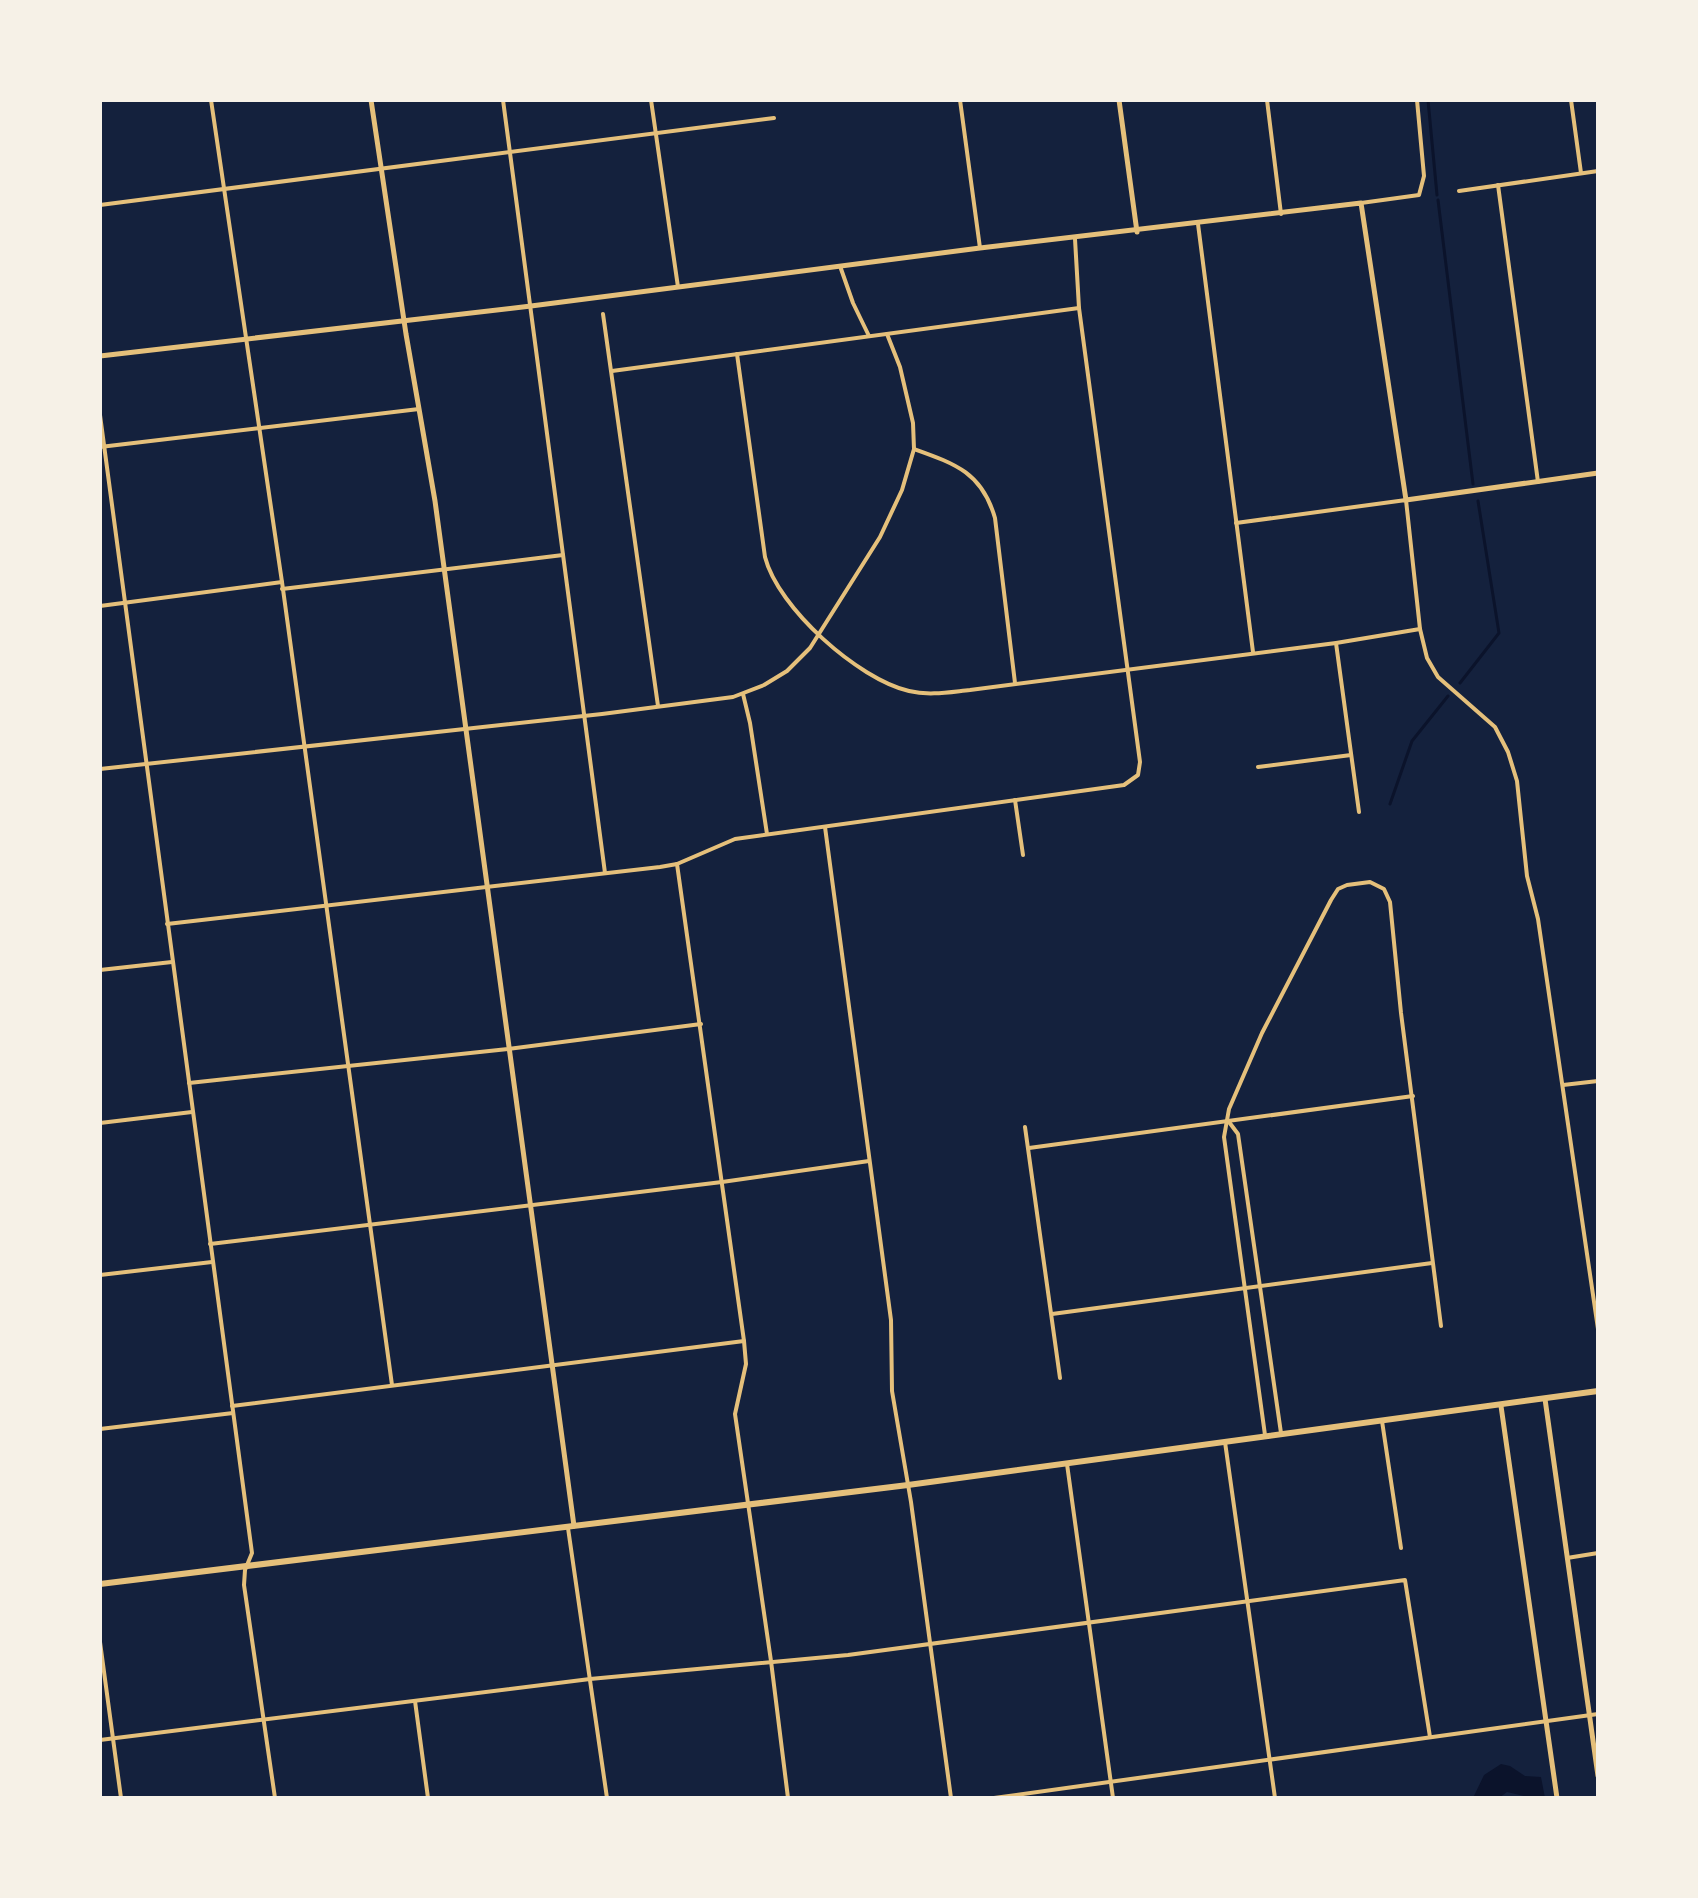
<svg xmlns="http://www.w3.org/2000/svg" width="1698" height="1898" font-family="Bitter,serif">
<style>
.water{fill:#0b132b}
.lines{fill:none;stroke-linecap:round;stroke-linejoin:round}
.stream{stroke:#0b132b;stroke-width:3}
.minor{stroke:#e5c07b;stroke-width:4}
.tertiary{stroke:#e5c07b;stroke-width:5}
.secondary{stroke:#e5c07b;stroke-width:6}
</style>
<rect width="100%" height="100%" fill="#14213d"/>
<path class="water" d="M1501 1764 1510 1766 1525 1776 1541 1777 1545 1798H1532L1507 1792 1499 1798H1473L1484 1775Z"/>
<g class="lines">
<g class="stream">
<path d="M1428 100 1437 195"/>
<path d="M1438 200 1473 484"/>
<path d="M1460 683 1499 633 1478 501"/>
<path d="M1390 804 1412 741 1448 696"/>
</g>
<g class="minor">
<path d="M211 100 282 582 392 1385"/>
<path d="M503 100 605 873"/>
<path d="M651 100 678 287"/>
<path d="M960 100 980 248"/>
<path d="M1267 100 1281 214"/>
<path d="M1571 100 1581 173"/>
<path d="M1498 185 1538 482"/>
<path d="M1459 191 1598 171"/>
<path d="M1361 203 1419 195 1424 176 1417 100"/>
<path d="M100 205 774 118"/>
<path d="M1198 224 1253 652"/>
<path d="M840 266 853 303 869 336"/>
<path d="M603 314 658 706"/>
<path d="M737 354 765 557C778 608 858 679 909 691 929 696 950 692 970 690L1336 643 1420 629"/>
<path d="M612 371 1079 308"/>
<path d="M100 415 252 1553 245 1570 244 1585 275 1798"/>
<path d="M100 447 419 409"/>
<path d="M914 449C956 464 982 473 995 518L1015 683"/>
<path d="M1236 523 1406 500 1420 629 1427 658 1438 677 1495 727 1508 752 1517 781 1527 876 1538 919 1598 1329"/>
<path d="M282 589 563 555"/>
<path d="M100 606 282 582"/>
<path d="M1336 643 1359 812"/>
<path d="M743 694 750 723 767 834"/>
<path d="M1258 767 1351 755"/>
<path d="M100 769 602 714 733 697 764 685 787 671 810 648 880 537 902 490 914 449 913 423 900 367 887 334"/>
<path d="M1015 800 1023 855"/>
<path d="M825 827 891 1320 892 1391 911 1502 951 1798"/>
<path d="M677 864 744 1341 746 1364 735 1414 771 1661 788 1798"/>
<path d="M167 924 660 867 677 864 735 839 1124 785 1138 775 1140 762 1079 308 1075 239"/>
<path d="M100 970 172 962"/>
<path d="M189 1083 508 1049 701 1024"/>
<path d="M1563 1085 1598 1081"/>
<path d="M1229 1122 1238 1134 1281 1433"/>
<path d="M100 1123 192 1112"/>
<path d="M1025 1127 1060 1378"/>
<path d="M1029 1148 1413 1096"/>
<path d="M210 1244 722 1182 869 1161"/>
<path d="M100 1275 212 1262"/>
<path d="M1052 1314 1432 1263"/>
<path d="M232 1406 744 1341"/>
<path d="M1382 1421 1401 1548"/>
<path d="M100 1429 233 1413"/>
<path d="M1265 1435 1224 1137 1229 1109 1262 1033 1331 900 1338 889 1347 885 1370 882 1384 889 1390 902 1401 1013 1441 1326"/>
<path d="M1225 1442 1275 1798"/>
<path d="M1067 1464 1113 1798"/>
<path d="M568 1528 607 1798"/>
<path d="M1567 1558 1598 1553"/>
<path d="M100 1642 121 1798"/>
<path d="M415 1701 428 1798"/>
<path d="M100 1740 590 1679 848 1655 1405 1580 1430 1737"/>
<path d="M994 1798 1598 1714"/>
</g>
<g class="tertiary">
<path d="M371 100 406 334 435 501 574 1526"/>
<path d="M1119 100 1137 232"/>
<path d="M100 356 531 306 980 248 1361 203 1406 500 1598 473"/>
<path d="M1545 1399 1598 1776"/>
<path d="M1501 1406 1557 1798"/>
</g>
<path class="secondary" d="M100 1584 908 1485 1598 1391"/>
</g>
<rect width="1698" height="1898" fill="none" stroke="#f6f1e7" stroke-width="204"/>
</svg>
